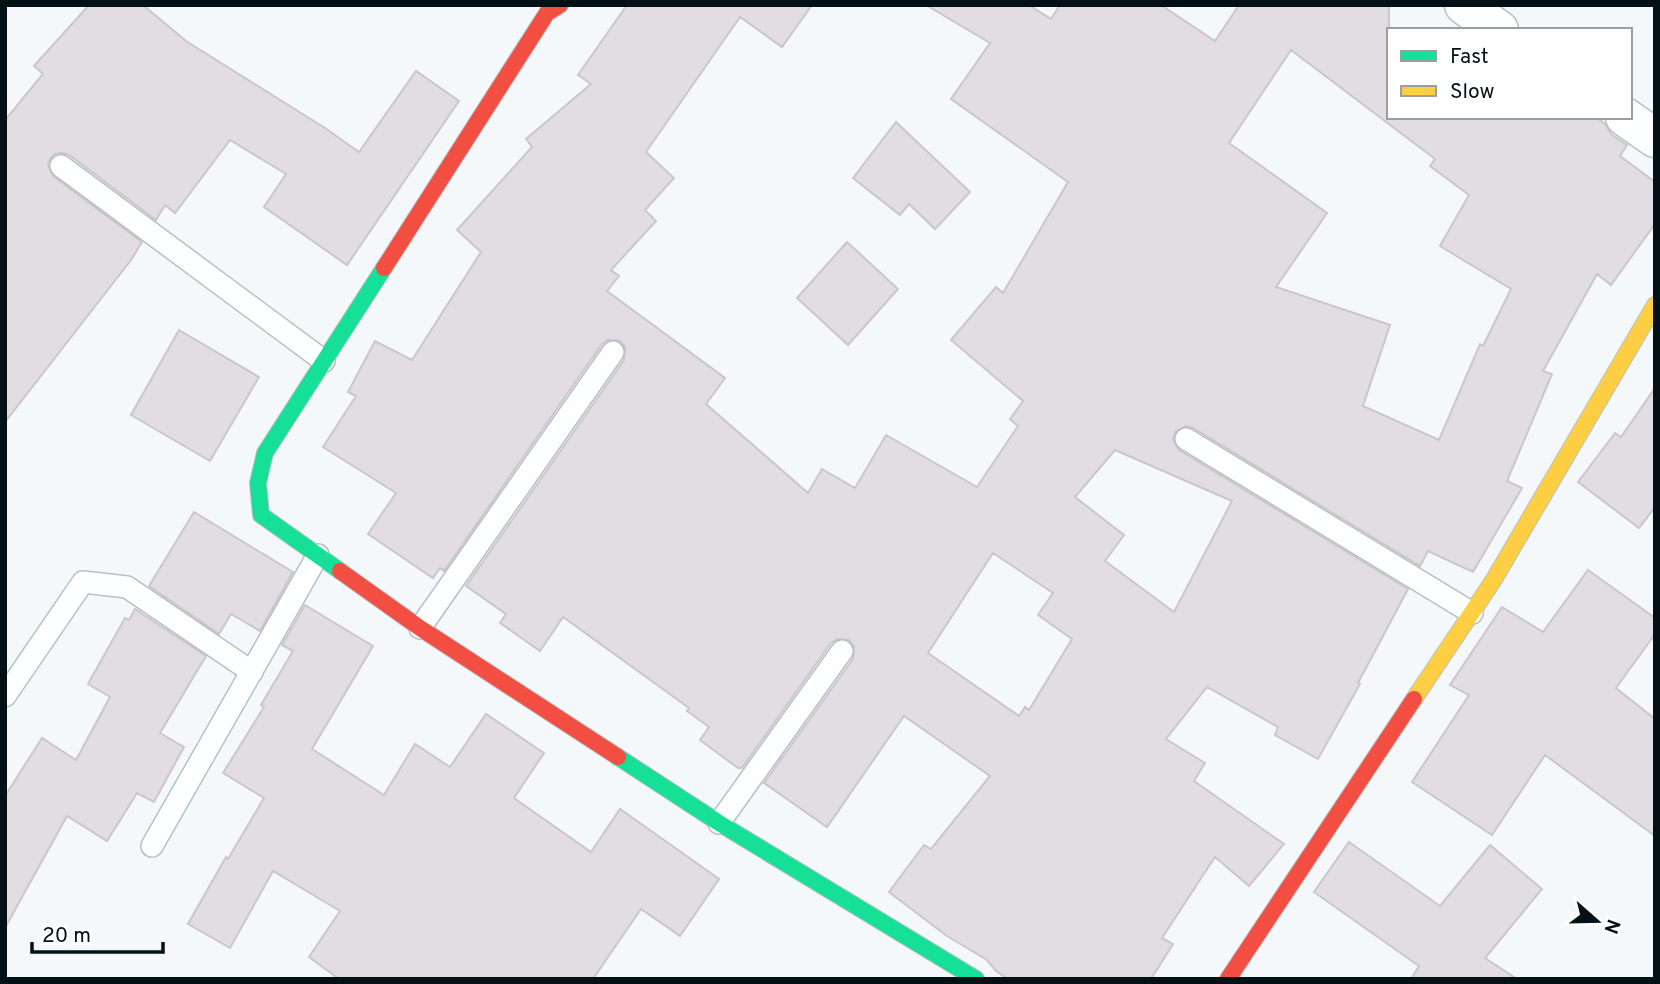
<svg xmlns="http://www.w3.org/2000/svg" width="1660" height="984" font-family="Overpass,sans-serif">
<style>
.building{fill:#e2dde2;stroke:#ccc6cb;stroke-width:2;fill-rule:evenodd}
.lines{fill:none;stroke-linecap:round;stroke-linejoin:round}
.lane-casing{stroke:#b7c0c4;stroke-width:24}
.street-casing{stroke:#b7c0c4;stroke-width:41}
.fast-casing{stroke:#b7c0c4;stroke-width:18}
.slow-casing{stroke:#b7c0c4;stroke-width:18}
.jam-casing{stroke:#b7c0c4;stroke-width:18}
.lane{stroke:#fdfefe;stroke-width:21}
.street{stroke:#fdfefe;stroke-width:38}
.fast{stroke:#16e098;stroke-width:16}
.slow{stroke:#ffcf43;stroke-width:16}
.jam{stroke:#f24e42;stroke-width:16}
</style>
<rect width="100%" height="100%" fill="#f4f8fa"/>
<g class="building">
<path d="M89 5H143L186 41 325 128 359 152 416 71 459 101 347 265 264 207 286 174 230 140 175 213 165 205 156 220 69 155 62 153 55 154 50 159 48 165 53 176 142 242 131 260 5 422V120L43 74 34 66Z"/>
<path d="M627 5H812L782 47 740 17 646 152 674 178 645 210 656 221 611 270 619 276 607 291 725 378 706 404 808 493 822 469 855 488 886 435 977 487 1018 426 1010 419 1023 401 951 340 996 287 1003 293 1068 182 951 99 990 43 926 5H1029L1051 19 1060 5H1161L1215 41 1239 5H1389V117H1596L1605 124 1612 135 1627 145 1620 156 1655 182V224L1611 285 1597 274 1543 371 1552 374 1507 481 1522 488 1473 572 1428 551 1420 566 1193 428 1186 426 1175 432 1173 439 1179 450 1408 589 1358 683 1360 684 1318 759 1275 735 1278 727 1207 687 1166 739 1205 763 1194 781 1284 844 1249 886 1215 857 1162 938 1173 944 1151 979H1008L996 971 987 960 947 936 889 892 924 845 931 849 990 776 904 716 827 827 764 783 853 659 854 646 849 640 837 639 831 643 742 768H738L700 740 709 727 687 711 689 708 563 617 540 651 500 623 506 614 466 586 624 360 625 347 620 341 608 340 602 344 444 571 440 568 433 578 368 534 396 493 323 447 356 396 348 392 375 341 412 360 481 252 457 230 532 147 526 139 591 84 578 75ZM1291 50 1435 159 1430 166 1469 195 1440 246 1511 289 1483 346 1480 344 1439 440 1363 406 1390 325 1276 287 1327 213 1229 143ZM1115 450 1232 501 1174 612 1105 561 1124 535 1075 497ZM993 553 1053 593 1038 615 1072 639 1029 710 1025 707 1019 716 928 653Z"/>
<path d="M896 122 970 192 935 229 909 204 900 215 853 178Z"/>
<path d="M847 242 898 289 848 345 797 298Z"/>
<path d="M179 330 259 377 210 461 131 415Z"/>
<path d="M1655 388V507L1639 528 1578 482 1615 433 1621 437Z"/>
<path d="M194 512 293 572 260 631 231 614 219 634 149 586Z"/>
<path d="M1588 570 1655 618V634L1616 688 1655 719V836L1545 755 1492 835 1412 782 1469 695 1450 685 1502 607 1543 632Z"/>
<path d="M305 605 373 646 312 749 384 795 415 744 450 767 486 714 544 753 514 798 591 852 620 809 719 879 680 936 641 909 593 979H339L309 957 340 911 273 871 230 948 188 924 226 857 228 859 264 798 223 773 264 707 261 705 293 651 282 645Z"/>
<path d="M135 609 206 656 160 733 184 747 154 802 137 793 107 841 67 816 5 928V796L42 738 76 760 110 697 88 684 125 618 129 620Z"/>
<path d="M1349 842 1440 906 1490 845 1542 889 1485 958 1517 979H1411L1419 966 1314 892Z"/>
</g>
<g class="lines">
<g class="lane-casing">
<g id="lane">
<path d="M61 166 324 361"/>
<path d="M1186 439 1472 613"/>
<path d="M420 628 613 352"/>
<path d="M5 696 83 582 127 587 252 672"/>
<path d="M719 823 842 651"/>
<path d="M152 846 318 555"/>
</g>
</g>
<g class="street-casing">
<g id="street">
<path d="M1464 5 1499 30"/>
<path d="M1625 117 1655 138"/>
</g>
</g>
<g class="fast-casing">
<g id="fast">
<path d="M340 571 261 515 258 483 265 453 384 268"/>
<path d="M618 757 719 823 976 979"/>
</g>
</g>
<g class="slow-casing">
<path id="slow" d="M1414 699 1493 581 1655 305"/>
</g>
<g class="jam-casing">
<g id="jam">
<path d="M384 268 547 13 560 5"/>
<path d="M340 571 420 628 618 757"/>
<path d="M1228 979 1414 699"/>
</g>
</g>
<use href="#lane" class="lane"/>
<use href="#street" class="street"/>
<use href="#fast" class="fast"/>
<use href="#slow" class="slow"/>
<use href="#jam" class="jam"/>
</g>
<rect width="1660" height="984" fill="none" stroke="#031016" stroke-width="14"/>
<rect x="1387" y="28" width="245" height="91" fill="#ffffff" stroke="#9a9fa2" stroke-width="2"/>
<rect x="1401" y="51" width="35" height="10" fill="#16e098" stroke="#9a9fa2" stroke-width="2"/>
<text x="1450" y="63" font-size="21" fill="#031016">Fast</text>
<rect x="1401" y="86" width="35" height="10" fill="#ffcf43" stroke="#9a9fa2" stroke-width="2"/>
<text x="1450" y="98" font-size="21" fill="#031016">Slow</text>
<g transform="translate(1597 921) rotate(110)" stroke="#ffffff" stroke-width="5" paint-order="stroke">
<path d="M0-5L12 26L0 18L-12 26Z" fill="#031016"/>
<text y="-10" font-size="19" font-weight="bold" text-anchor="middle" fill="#031016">N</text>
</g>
<path d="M32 942v10h131v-10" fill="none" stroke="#031016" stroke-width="3.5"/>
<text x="42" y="942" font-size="21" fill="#031016" stroke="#ffffff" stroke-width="5" paint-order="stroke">20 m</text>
</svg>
